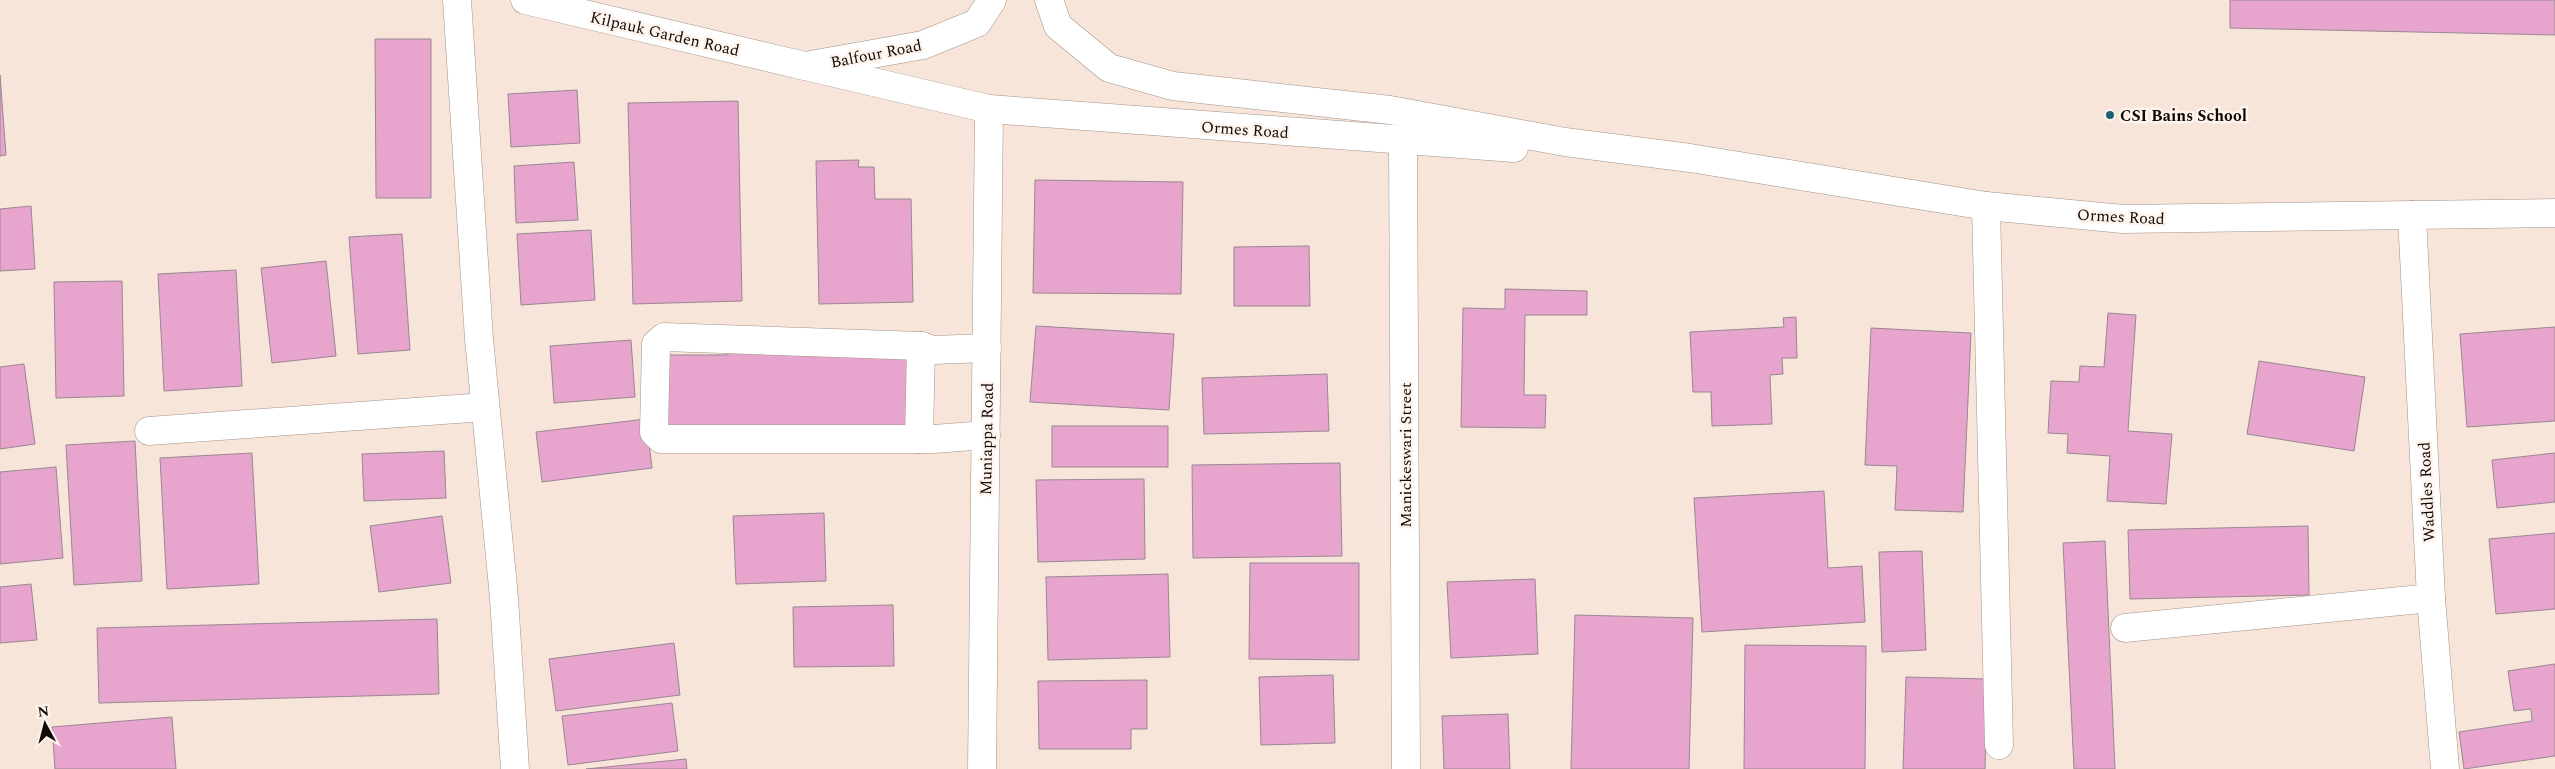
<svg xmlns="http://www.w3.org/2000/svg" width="2555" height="769" font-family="Spectral,serif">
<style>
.building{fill:#e7a5cd;stroke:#988791}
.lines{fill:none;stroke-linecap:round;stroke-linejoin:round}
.minor-casing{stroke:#a49388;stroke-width:29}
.major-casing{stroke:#a49388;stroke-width:29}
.minor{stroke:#fff;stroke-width:28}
.major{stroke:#fff;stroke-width:28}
.poi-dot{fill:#1c6073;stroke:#fff4ed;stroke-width:2}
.labels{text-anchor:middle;stroke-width:5;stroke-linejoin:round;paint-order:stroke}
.street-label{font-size:16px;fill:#100a07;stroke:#fff4ed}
.poi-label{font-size:16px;font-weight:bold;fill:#100a07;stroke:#fff4ed;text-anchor:start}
</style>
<rect width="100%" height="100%" fill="#f7e5d9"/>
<g class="building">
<path d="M2230 0H2555V35L2230 28Z"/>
<path d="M375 39H431V198H376Z"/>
<path d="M0 75 6 155 0 156Z"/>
<path d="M577 90 580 143 511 147 508 94Z"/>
<path d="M738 101 742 301 633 304 628 103Z"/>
<path d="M859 160 858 167H874L875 199H911L913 302 819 304 816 161Z"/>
<path d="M574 162 578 220 516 223 514 166Z"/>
<path d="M1035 180 1183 182 1181 294 1033 293Z"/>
<path d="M31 206 35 269 0 271V209Z"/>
<path d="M591 230 595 300 521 305 517 234Z"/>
<path d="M402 234 410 350 358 354 349 237Z"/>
<path d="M1309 246 1310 306H1234V247Z"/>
<path d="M326 261 336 356 272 363 261 268Z"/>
<path d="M236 270 242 386 164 391 158 274Z"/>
<path d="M122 281 124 396 56 398 54 282Z"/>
<path d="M1505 289 1587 291V315H1525L1524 395H1546L1545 428 1461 427 1463 308 1505 309Z"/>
<path d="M2108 313 2136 315 2128 431 2172 434 2166 504 2107 501 2110 456 2067 453 2068 434 2048 433 2051 381 2079 382 2080 366 2104 367Z"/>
<path d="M1796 317 1797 358H1782L1783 374 1770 375 1772 424 1712 426 1711 392H1693L1690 332 1784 327 1783 318Z"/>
<path d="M1036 326 1174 334 1169 410 1030 402Z"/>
<path d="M2555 327V421L2467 427 2460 334Z"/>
<path d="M1871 328 1971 333 1963 512 1895 510 1897 466 1865 465Z"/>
<path d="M631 340 635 397 554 403 550 346Z"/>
<path d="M728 347 911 357 910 435 666 434V355H727Z"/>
<path d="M2259 361 2365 377 2354 451 2247 434Z"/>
<path d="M24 364 35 444 0 449V367Z"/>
<path d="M1327 374 1329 431 1204 434 1202 378Z"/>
<path d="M646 419 652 468 542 482 536 432Z"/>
<rect x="1052" y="426" width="116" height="41"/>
<path d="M135 441 142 581 74 585 66 445Z"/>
<path d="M444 451 446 498 364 501 362 454Z"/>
<path d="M252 453 259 584 167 589 160 458Z"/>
<path d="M2555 453V502L2497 508 2492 460Z"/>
<path d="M1340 463 1342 556 1193 558 1192 465Z"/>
<path d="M56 467 63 558 0 564V472Z"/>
<path d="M1144 479 1145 559 1038 562 1036 480Z"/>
<path d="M1824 491 1828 568 1862 566 1865 622 1702 632 1694 498Z"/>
<path d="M824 513 826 581 736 584 733 516Z"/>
<path d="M442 516 451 583 379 592 370 526Z"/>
<path d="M2308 526 2309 595 2130 599 2128 530Z"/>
<path d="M2555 533V609L2496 614 2489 539Z"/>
<path d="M2105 541 2115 769H2074L2063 543Z"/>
<path d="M1922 551 1926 650 1882 652 1879 552Z"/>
<path d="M1250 563H1359V660L1249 659Z"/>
<path d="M1168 574 1170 657 1048 660 1046 577Z"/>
<path d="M1535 579 1538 654 1451 658 1447 582Z"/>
<path d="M31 584 37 640 0 643V587Z"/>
<path d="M893 605 894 666 794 667 793 607Z"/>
<path d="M1575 615 1693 618 1689 769H1571Z"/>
<path d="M437 619 439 694 99 703 97 628Z"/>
<path d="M674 643 680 695 556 711 549 659Z"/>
<path d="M1745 645 1866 646 1865 769H1744Z"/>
<path d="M2555 664V756L2464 769 2459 732 2532 721 2531 709 2514 711 2508 671Z"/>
<path d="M1333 675 1335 743 1261 745 1259 677Z"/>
<path d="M1906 677 1987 679 1985 769H1903Z"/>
<path d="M1147 680V729H1131V749H1039L1038 681Z"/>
<path d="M672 703 678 751 568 765 562 716Z"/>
<path d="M1508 714 1510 769H1444L1442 716Z"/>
<path d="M172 717 176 769H55L52 727Z"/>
<path d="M686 759 687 769H586Z"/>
</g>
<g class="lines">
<g class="minor-casing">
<g id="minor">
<path d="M457 0 479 339 504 598 515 769"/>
<path d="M1049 0 1058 26 1109 68 1173 86 1390 110 1565 142 1690 158 1986 206 2123 219 2555 213"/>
<path d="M805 66 989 109 1514 148"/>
<path d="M1403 141 1406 769"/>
<path d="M1986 206 1999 745"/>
<path d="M2412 215 2431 598 2445 769"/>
<path d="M149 431 485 407"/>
<path d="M986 435 934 439H661L654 432 656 344 664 337 921 346 933 350 987 348"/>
<path d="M919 439 921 346"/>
<path d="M2125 628 2431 598"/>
<path d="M982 769 989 109"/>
</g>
</g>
<g class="major-casing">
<path id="major" d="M525 0 805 66 923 45 977 23 992 0"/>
</g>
<use href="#minor" class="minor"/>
<use href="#major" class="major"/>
</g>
<circle class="poi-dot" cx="2110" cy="115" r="5"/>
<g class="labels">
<g class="street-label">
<text transform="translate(665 33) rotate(13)" y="6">Kilpauk Garden Road</text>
<text transform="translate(876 53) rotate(-11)" y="6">Balfour Road</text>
<text transform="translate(1245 129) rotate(4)" y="6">Ormes Road</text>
<text transform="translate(2121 216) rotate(3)" y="6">Ormes Road</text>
<text transform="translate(986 439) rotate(-89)" y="6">Muniappa Road</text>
<text transform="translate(1405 455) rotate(-90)" y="6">Manickeswari Street</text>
<text transform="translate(2426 492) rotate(-93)" y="6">Waddles Road</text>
</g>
<g class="poi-label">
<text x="2120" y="121">CSI Bains School</text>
</g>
</g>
<g transform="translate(45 724) rotate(353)" stroke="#fff4ed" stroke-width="4" paint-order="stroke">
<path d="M0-4L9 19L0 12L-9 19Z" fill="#100a07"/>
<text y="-8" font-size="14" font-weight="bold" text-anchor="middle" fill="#100a07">N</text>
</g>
</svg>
